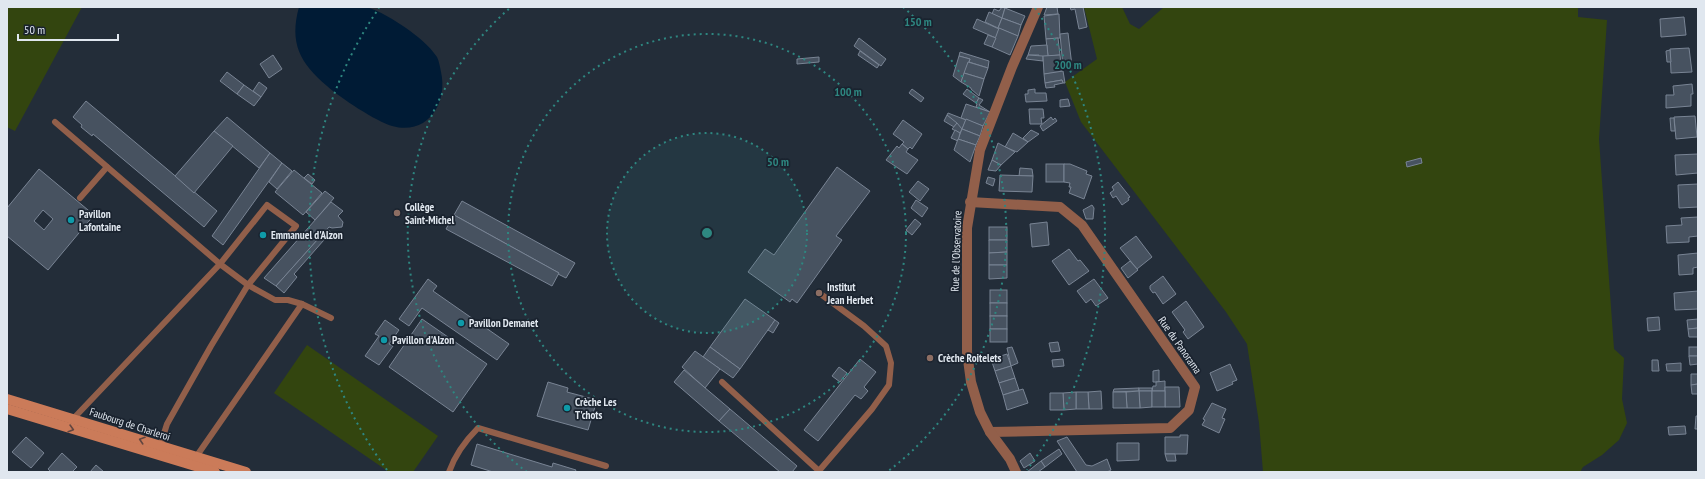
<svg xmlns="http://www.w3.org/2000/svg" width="1705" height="479" font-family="'PT Sans Narrow',sans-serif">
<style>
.green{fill:#33450f}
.water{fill:#001b35}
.building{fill:#475260;stroke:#798494;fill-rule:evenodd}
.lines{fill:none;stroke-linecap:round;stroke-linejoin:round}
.service{stroke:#925f4a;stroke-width:6}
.minor{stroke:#925f4a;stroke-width:10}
.secondary{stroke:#cb7b59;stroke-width:10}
.oneway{stroke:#614640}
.ring{fill:none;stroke:#2e8781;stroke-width:2;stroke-dasharray:2 4}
.education-dot{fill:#8d6e63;stroke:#1a232f;stroke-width:1.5}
.culture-dot{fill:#0f9aa8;stroke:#1a232f;stroke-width:1.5}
.labels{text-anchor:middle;stroke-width:3.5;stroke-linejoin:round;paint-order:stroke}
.poi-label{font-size:11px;font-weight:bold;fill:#e0e7ef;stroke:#1a232f;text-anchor:start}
.street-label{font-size:11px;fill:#e0e7ef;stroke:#1a232f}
.centre{fill:#2e8781;stroke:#1a232f;stroke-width:2}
.ring-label{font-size:12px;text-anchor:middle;font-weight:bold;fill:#2e8781;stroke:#1a232f;stroke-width:3.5;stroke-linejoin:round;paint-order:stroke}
</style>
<rect width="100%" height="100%" fill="#232d39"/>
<g class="green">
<path d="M7 7H82L15 131 7 127Z"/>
<path d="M1084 7H1122L1130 24 1139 29 1164 7H1578V17L1607 20 1599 139 1614 349 1624 358 1622 399 1627 423 1619 440 1602 455 1583 467 1580 472H1263L1259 423 1247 344 1226 312 1081 122 1065 82 1097 59Z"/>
<path d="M307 345 438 436 413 472H389L274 393Z"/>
</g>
<path class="water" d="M299 7C314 7 329 7 344 7 351 7 359 6 366 7 378 10 396 21 406 28 417 36 429 45 437 57 439 61 440 67 441 72 448 103 428 136 392 126 377 122 339 97 327 86 300 63 289 43 299 7Z"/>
<g class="building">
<path d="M1002 7 1005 8 1002 18 992 14 994 9 999 11Z"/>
<path d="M1047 7H1057L1058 14 1044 15Z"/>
<path d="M1070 7H1083L1087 27 1079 29 1075 9 1071 10Z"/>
<path d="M1005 8 1025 16 1021 25 1002 18Z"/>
<path d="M989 12 1002 18 998 28 985 22Z"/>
<path d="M1059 14 1060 38 1046 39 1044 16Z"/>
<path d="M1684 17 1686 35 1661 37 1660 19Z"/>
<path d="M1002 18 1021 25 1018 36 998 28Z"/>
<path d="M977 19 999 29 996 38 973 28Z"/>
<path d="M999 28 1018 36 1010 55 992 47Z"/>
<path d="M1068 33 1072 66 1063 67 1060 34Z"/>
<path d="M988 35 996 38 992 47 984 44Z"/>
<path d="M859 38 886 59 881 66 854 46Z"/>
<path d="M1058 38 1060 55 1048 56 1046 39Z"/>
<path d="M1047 45 1048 56 1038 57 1039 55H1028L1031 46Z"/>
<path d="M1689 48 1692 72 1671 73 1670 49Z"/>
<path d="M1670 50 1671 62H1667L1666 51Z"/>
<path d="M860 51 879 65 877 68 858 55Z"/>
<path d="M960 52 989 61 988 68 969 62 970 59 959 56Z"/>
<path d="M273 55 282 69 269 78 260 64Z"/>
<path d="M1028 55 1043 56V61L1026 59Z"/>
<path d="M1060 55 1062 72 1044 74 1043 56Z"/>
<path d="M959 56 970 59 961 82 953 76Z"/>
<path d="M819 57V62L797 64V59Z"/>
<path d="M968 62 988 68 984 79 964 73Z"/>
<path d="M1063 71 1065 83H1063L1062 80 1045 83 1044 74Z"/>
<path d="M227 72 244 85 237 94 220 81Z"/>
<path d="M964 73 984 79 979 96 971 89V88L961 82Z"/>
<path d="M1062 80 1063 83 1054 85 1055 87 1046 88 1045 83Z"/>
<path d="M259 82 267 88 261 97 253 91Z"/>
<path d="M1692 84 1693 94H1691V106L1666 108V95H1674L1673 86Z"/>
<path d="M244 85 261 97 254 106 237 94Z"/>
<path d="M912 89 924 98 921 102 909 93Z"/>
<path d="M967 89 979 98 976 103 963 94Z"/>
<path d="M1035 89V93H1046L1047 101 1026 102 1025 94H1028V90Z"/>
<path d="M979 98 983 100 979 105 990 112 976 107 977 104 976 103Z"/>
<path d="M1068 99 1070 106 1060 107V100Z"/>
<path d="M86 101 217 211 204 227 93 134 92 136 81 127 82 125 73 117Z"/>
<path d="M966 104 990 112 983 126 961 118Z"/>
<path d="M1029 109H1043L1044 118H1041L1042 124H1030Z"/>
<path d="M948 113 966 120 962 129 947 115Z"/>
<path d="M947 115 957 123 954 127 944 121Z"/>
<path d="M1695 116 1697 137 1676 139 1674 117Z"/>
<path d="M227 117 270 153 259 168 214 131Z"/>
<path d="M1051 117 1053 120 1055 118 1057 121 1043 131 1040 126Z"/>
<path d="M1670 118H1674L1675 131H1671Z"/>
<path d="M966 119 983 126 980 136 962 129Z"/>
<path d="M903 120 922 134 912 149 910 147 908 149 902 144 904 142 893 134Z"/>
<path d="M957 123 962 129 960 133 952 129Z"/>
<path d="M962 129 980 136 976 145 958 139Z"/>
<path d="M955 130 960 133 958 141 951 138Z"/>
<path d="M1031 130 1039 134 1028 142 1023 138Z"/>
<path d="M214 131 233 146 194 193 175 176Z"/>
<path d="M1013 133 1028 142 1017 152 1005 147Z"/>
<path d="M958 139 976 145 970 162 954 150Z"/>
<path d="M998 143 1015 152 1001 165 992 160Z"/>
<path d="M902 144 908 149 906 152 918 160 907 174 886 160 897 146 899 148Z"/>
<path d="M270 153 282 163 223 245 212 236Z"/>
<path d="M1698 154V173L1676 175 1675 155Z"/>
<path d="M1421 158 1422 163 1407 167 1406 162Z"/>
<path d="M992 160 1001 165 996 171 988 170Z"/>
<path d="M282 163 292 171 277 189 269 182Z"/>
<rect x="1046" y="164" width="18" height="18"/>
<path d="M1064 164H1070L1087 171 1086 174 1092 176 1084 199 1069 193 1071 187H1069L1070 183 1064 182Z"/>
<path d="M837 167 870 191 836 236 842 240 797 303 792 299 790 302 748 272 765 249 774 255Z"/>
<path d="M1020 168 1032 169 1033 176H1019Z"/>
<path d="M39 169 94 215 48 270 7 236V208ZM43 210 53 219 44 230 34 221Z"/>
<path d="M294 170 322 193 303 215 275 192Z"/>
<path d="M308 174 315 180 312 184 304 178Z"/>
<path d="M1000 175 1033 176 1032 192 999 191Z"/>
<path d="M988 177 995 179 993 186 986 183Z"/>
<path d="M918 181 929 189 920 201 909 192Z"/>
<path d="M1118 182 1130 197 1128 198 1129 200 1122 205 1116 196 1113 198 1110 193 1114 190 1112 187Z"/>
<path d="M1698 184V207L1679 208 1678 185Z"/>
<path d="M325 191 334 198 315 220 306 212Z"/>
<path d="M916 200 928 208 922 217 911 208Z"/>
<path d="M462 201 575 263 566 278 558 274 559 273 454 215Z"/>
<path d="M331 202 343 211 338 216 343 222 342 227 332 228 329 227 276 286 264 278Z"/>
<path d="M1092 205 1094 208 1093 219H1086L1083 210Z"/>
<path d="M454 215 559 273 552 286 446 229Z"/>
<path d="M1698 217V236L1689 237V242L1667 243 1666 226 1682 225 1681 218Z"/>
<path d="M915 219 921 224 912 235 906 230Z"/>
<path d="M1047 222 1049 245 1032 247 1030 224Z"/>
<rect x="989" y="227" width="18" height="13"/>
<path d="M327 229 331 232 294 274 297 277 284 293 276 286Z"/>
<path d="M1136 236 1152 257 1137 269 1120 248Z"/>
<path d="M989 240H1007V252L989 253Z"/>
<path d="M1069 249 1078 261 1080 260 1089 271 1069 285 1052 261Z"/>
<path d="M1007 252V265H989V253Z"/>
<path d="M1698 253V267L1693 268V274L1679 275 1678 255Z"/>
<path d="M1130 261 1138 270 1128 278 1121 268Z"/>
<path d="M989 265H1007V278L989 279Z"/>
<path d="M1163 276 1176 294 1163 304 1155 292 1153 293 1150 289V286Z"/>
<path d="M428 279 437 286 433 291 509 344 497 360 422 308 409 326 399 319Z"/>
<path d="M1094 279 1108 298 1096 306 1091 299 1086 303 1077 291Z"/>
<rect x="990" y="290" width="17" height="13"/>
<path d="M1698 291V309L1675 310 1674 293Z"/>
<path d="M745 299 775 320 740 369 710 347Z"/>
<path d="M1186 301 1204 327 1188 339 1183 332 1185 330 1172 312Z"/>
<rect x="990" y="303" width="17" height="13"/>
<rect x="990" y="316" width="17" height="13"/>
<path d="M1659 317 1660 330 1648 331 1647 318Z"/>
<path d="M422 319 487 364 453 412 389 367Z"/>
<path d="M1698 319V328L1688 329 1687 320Z"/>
<path d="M385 320 399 330 389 344 393 346 379 365 365 356 379 336 375 334Z"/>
<path d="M775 320 779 323 773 333 768 330Z"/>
<path d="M1698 328V337H1689L1688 329Z"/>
<rect x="990" y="329" width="17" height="13"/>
<path d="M1058 342 1060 351 1051 352 1049 343Z"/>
<path d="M710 347 740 369 733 378 703 357Z"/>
<path d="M1012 347 1018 363 1011 366 1007 348Z"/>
<rect x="1689" y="347" width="9" height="9"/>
<path d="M695 351 720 369 705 388 682 367Z"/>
<path d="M1007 354 1011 366 995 371 991 359Z"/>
<path d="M1689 356H1698V364L1690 365Z"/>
<path d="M860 359 876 372 864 387 868 391 861 399 855 395 818 441 804 430Z"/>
<path d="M1063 359 1064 366 1053 367 1052 360Z"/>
<path d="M1652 360H1658L1659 371H1652Z"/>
<path d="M1681 363V371H1667L1666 364Z"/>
<path d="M1230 364 1237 380 1232 382 1233 384 1217 391 1210 373Z"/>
<path d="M1011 366 1015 378 999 383 995 371Z"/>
<path d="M839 367 847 373 840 382 832 376Z"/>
<path d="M684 370 730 409 719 421 674 382Z"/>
<path d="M1159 370V382H1153V371Z"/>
<path d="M1691 374H1698V384L1691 385Z"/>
<path d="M1015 378 1019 390 1003 395 999 383Z"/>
<path d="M1165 381V391H1152L1153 386H1156V382Z"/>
<path d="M548 382 568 388 567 392 597 400 588 430 537 416Z"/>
<path d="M1698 384V394H1692L1691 385Z"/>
<path d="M1165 387H1179L1180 407H1165Z"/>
<path d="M1139 388V391L1113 392 1114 389Z"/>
<rect x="1139" y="388" width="13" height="3"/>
<path d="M1023 389 1028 403 1007 410 1003 395Z"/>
<path d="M1101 391 1102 409H1089L1088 392Z"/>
<path d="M1139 391H1152V407L1140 408Z"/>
<path d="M1139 391 1140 408H1127L1126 392Z"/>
<rect x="1152" y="391" width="13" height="16"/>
<path d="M1076 392H1088L1089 409H1076Z"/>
<path d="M1076 392V409L1064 410 1063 393Z"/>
<path d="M1113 392H1126L1127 408H1113Z"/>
<path d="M1050 393H1063L1064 410H1050Z"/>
<path d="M1212 403 1226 409 1222 418 1225 419 1219 433 1202 425 1205 420 1203 419Z"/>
<path d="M730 409 797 466 792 472H780L719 421Z"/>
<path d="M1696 416H1698V429H1695Z"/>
<path d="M1685 426 1686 434 1669 435 1668 427Z"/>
<path d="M1180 435H1188L1187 454H1165V437H1180Z"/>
<path d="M26 437 44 453 31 468 12 452Z"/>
<path d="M1067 437 1086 465 1092 466 1107 459 1111 470 1107 472H1077L1057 441Z"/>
<path d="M1117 443H1139V460L1117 461Z"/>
<path d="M477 444 552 467 553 463 576 470 575 472H493L471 465Z"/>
<path d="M1059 449 1062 454 1045 467 1041 461Z"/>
<path d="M62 453 77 467 72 472H51L48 469Z"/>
<path d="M1030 453 1035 461 1024 468 1020 461Z"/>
<path d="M1165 454H1175L1176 461H1167Z"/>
<path d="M1041 461 1045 467 1038 472H1027Z"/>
<path d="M96 465 104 472H90Z"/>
</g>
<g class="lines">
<g class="service">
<path d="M55 122 220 264 267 205 296 226 248 285 275 300H288L302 304 331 318"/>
<path d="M80 198 107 167"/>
<path d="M722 382 819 471"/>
<path d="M73 419 220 264 248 285 211 346 167 424 160 446"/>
<path d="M196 457 302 304"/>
<path d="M449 472C455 455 466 440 478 428L606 466"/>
<path d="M818 472 872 409 889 385 891 363 886 346 864 326 822 295"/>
</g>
<g class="minor">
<path d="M970 202 1060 207 1082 225 1195 387 1189 410 1170 428 990 432"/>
<path d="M1016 472 1010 459 990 432 980 412 971 382 967 352V228L980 150 1012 67 1038 7"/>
</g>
<g class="secondary">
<path d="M7 399 246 472"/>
<path d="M7 409 215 472"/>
</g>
</g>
<defs><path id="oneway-chevron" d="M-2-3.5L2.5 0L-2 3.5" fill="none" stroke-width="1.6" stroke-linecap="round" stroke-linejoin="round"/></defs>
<g class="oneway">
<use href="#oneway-chevron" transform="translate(71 429) rotate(16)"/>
<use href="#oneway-chevron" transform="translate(142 440) rotate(-162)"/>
</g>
<circle cx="707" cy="233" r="100" fill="#2e8781" fill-opacity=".12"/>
<g class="ring">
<circle cx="707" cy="233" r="100"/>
<circle cx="707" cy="233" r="199"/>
<path d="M527 472A299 299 0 0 1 511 7M903 7A299 299 0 0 1 887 472"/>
<path d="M387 470A398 398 0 0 1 379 8M1035 8A398 398 0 0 1 1027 470"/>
</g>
<g class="education-dot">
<circle cx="397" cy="213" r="4"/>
<circle cx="819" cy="293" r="4"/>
<circle cx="930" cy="358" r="4"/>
</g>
<g class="culture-dot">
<circle cx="71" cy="220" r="4"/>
<circle cx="263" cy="235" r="4"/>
<circle cx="461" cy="323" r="4"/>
<circle cx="384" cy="340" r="4"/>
<circle cx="567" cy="408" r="4"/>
</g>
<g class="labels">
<g class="poi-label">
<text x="405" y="211">Collège<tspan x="405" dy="13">Saint-Michel</tspan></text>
<text x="79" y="218">Pavillon<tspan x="79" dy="13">Lafontaine</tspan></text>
<text x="271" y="239">Emmanuel d'Alzon</text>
<text x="827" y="291">Institut<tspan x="827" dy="13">Jean Herbet</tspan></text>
<text x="469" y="327">Pavillon Demanet</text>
<text x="392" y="344">Pavillon d'Alzon</text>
<text x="938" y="362">Crèche Roitelets</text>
<text x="575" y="406">Crèche Les<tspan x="575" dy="13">T'chots</tspan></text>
</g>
<g class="street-label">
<text transform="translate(956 251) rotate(-88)" y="4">Rue de l'Observatoire</text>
<text transform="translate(1180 345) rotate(55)" y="4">Rue du Panorama</text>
<text transform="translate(130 424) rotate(18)" y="4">Faubourg de Charleroi</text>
</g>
</g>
<circle cx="707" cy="233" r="6" class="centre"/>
<g class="ring-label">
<text x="918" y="26">150 m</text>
<text x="1068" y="69">200 m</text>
<text x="848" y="96">100 m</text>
<text x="778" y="166">50 m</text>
</g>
<rect width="1705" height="479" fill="none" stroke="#e0e7ef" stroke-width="16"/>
<path d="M18 34v6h100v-6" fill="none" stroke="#e0e7ef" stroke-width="2"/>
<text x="24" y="34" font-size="12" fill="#e0e7ef" stroke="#1a232f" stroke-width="3" paint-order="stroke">50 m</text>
</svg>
